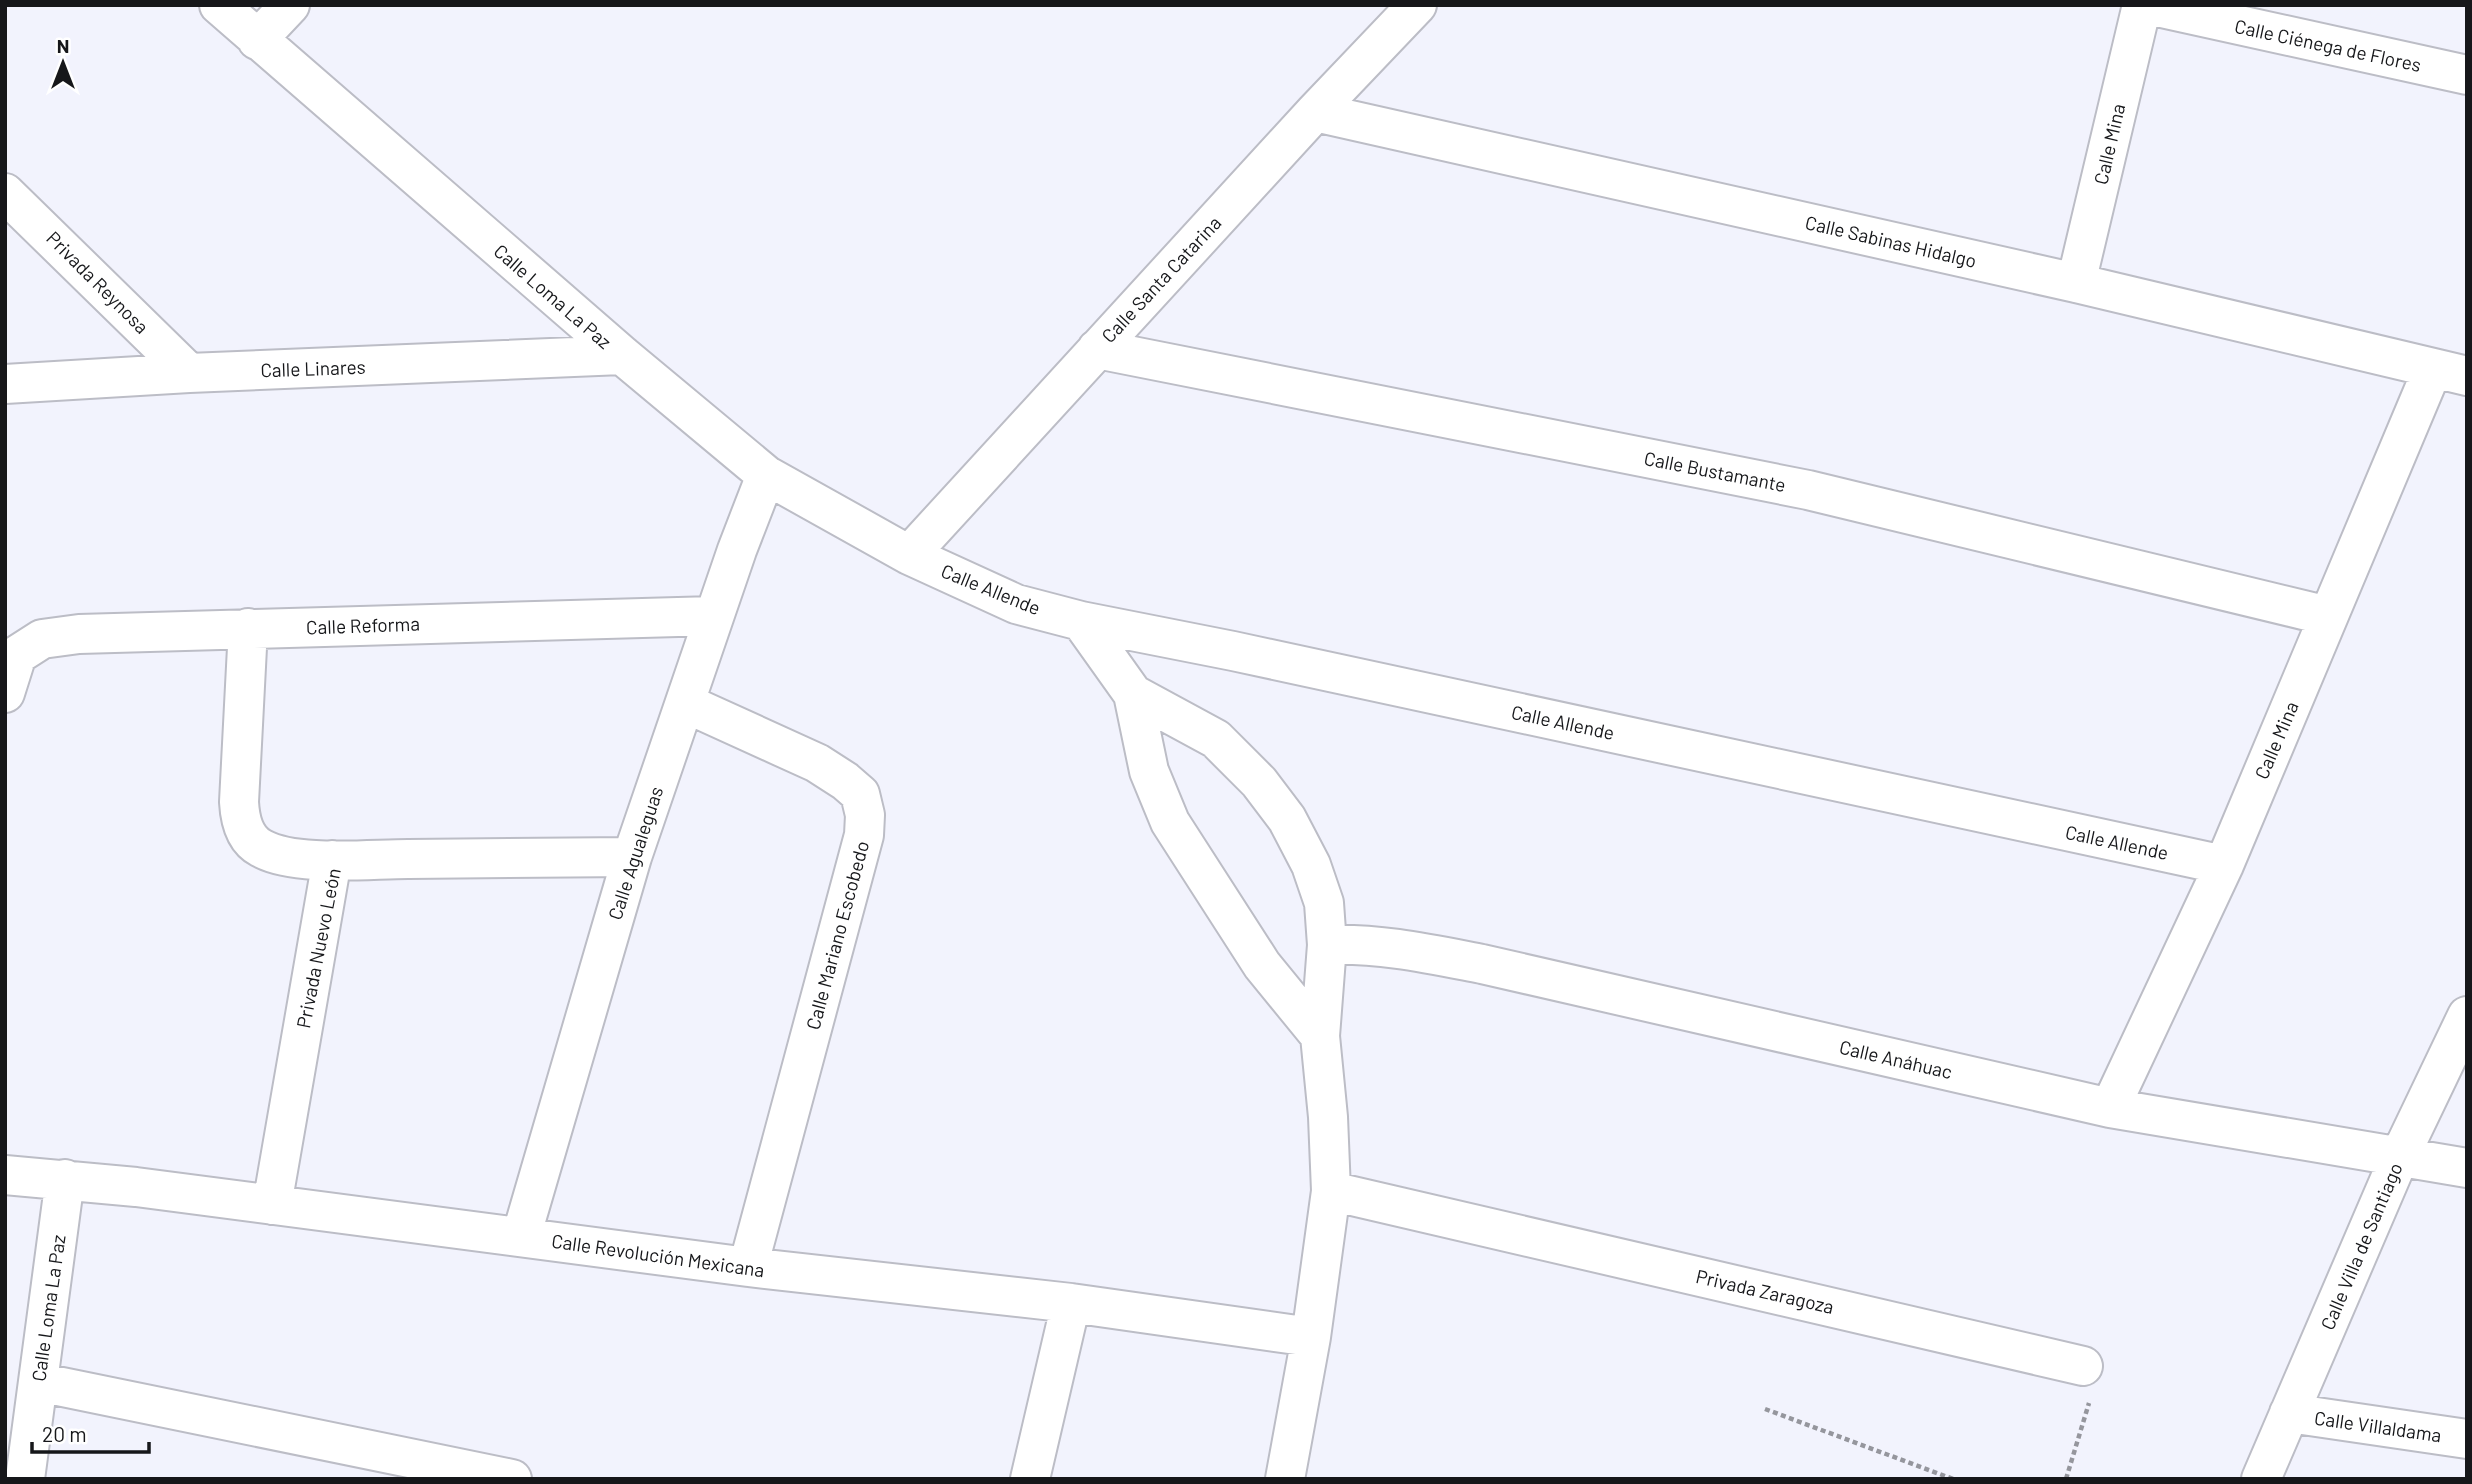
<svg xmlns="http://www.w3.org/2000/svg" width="2472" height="1484" font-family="Barlow,sans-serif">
<rect width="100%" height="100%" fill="#f2f3fd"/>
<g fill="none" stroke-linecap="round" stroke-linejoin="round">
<g stroke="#bcbdc6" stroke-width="42">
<path id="street" d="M219,5L622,355L766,475L909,555L1016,604L1081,621L1233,651L2224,865
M2148,5L2467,75
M257,40L290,5
M1315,112L2076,283L2467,376
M5,193L189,373
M2076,283L2142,5
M1097,349L1808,490L2328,616
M5,384L189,373L622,355
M909,555L1315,112L1417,5
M1081,621L1133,694L1149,771L1170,822L1262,965L1320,1036
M248,628L239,802C240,820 244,839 261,848C295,867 368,859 408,859C482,858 557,858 632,857
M5,693L17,655L42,639L79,634L714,616
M1133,694L1216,739L1259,782L1287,819L1311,865L1324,903L1327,945L1320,1036L1328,1117L1331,1191L1311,1337L1285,1479
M685,703L817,763L845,781L860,794L865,815L864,835L748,1267
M1327,945C1381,943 1430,954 1482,964L2110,1108L2467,1168
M2110,1108L2224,865L2433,368
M5,1175L136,1187L748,1267L1071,1303L1311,1337
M1331,1191L2083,1366
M272,1205L332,860
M521,1237L632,857L737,550L766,475
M38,1382L512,1479
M2289,1413L2467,1439
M25,1479L65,1179
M1030,1479L1071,1303
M2261,1479L2399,1158L2467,1016"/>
</g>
<path stroke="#95969d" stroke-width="4.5" stroke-dasharray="5 3.5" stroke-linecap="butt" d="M1765,1409L1953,1479
M2066,1479L2089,1403"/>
<use href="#street" stroke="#fff" stroke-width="38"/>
</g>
<g text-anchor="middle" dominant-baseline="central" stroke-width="6" stroke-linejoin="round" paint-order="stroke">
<g font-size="19" fill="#16171a" stroke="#fff">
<text transform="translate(2328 45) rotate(12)">Calle Ciénega de Flores</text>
<text transform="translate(2109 144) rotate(-77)">Calle Mina</text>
<text transform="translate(1891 241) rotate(13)">Calle Sabinas Hidalgo</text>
<text transform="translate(1161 279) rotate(-47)">Calle Santa Catarina</text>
<text transform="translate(98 282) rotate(45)">Privada Reynosa</text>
<text transform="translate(553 296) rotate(41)">Calle Loma La Paz</text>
<text transform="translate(313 368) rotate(-2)">Calle Linares</text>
<text transform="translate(1715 471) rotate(11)">Calle Bustamante</text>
<text transform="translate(991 589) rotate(22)">Calle Allende</text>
<text transform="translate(363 625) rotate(-2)">Calle Reforma</text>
<text transform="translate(1563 722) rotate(12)">Calle Allende</text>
<text transform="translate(2276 740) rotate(-67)">Calle Mina</text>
<text transform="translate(2117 842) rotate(12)">Calle Allende</text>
<text transform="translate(635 853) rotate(-72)">Calle Agualeguas</text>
<text transform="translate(837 935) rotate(-75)">Calle Mariano Escobedo</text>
<text transform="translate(318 948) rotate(-79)">Privada Nuevo León</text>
<text transform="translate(1896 1059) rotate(13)">Calle Anáhuac</text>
<text transform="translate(2361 1246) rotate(-67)">Calle Villa de Santiago</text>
<text transform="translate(658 1255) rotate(8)">Calle Revolución Mexicana</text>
<text transform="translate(1765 1291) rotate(13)">Privada Zaragoza</text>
<text transform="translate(48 1308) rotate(-82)">Calle Loma La Paz</text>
<text transform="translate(2378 1426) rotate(8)">Calle Villaldama</text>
</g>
</g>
<rect width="2472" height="1484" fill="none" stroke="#16171a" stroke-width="14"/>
<g transform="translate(63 63)" stroke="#ffffff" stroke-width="5" paint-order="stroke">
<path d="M0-5L12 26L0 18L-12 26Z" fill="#16171a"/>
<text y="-10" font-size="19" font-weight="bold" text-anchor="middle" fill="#16171a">N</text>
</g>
<path d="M32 1442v10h117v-10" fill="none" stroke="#16171a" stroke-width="3.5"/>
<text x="42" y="1442" font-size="21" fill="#16171a" stroke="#ffffff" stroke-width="5" paint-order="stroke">20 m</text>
</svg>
